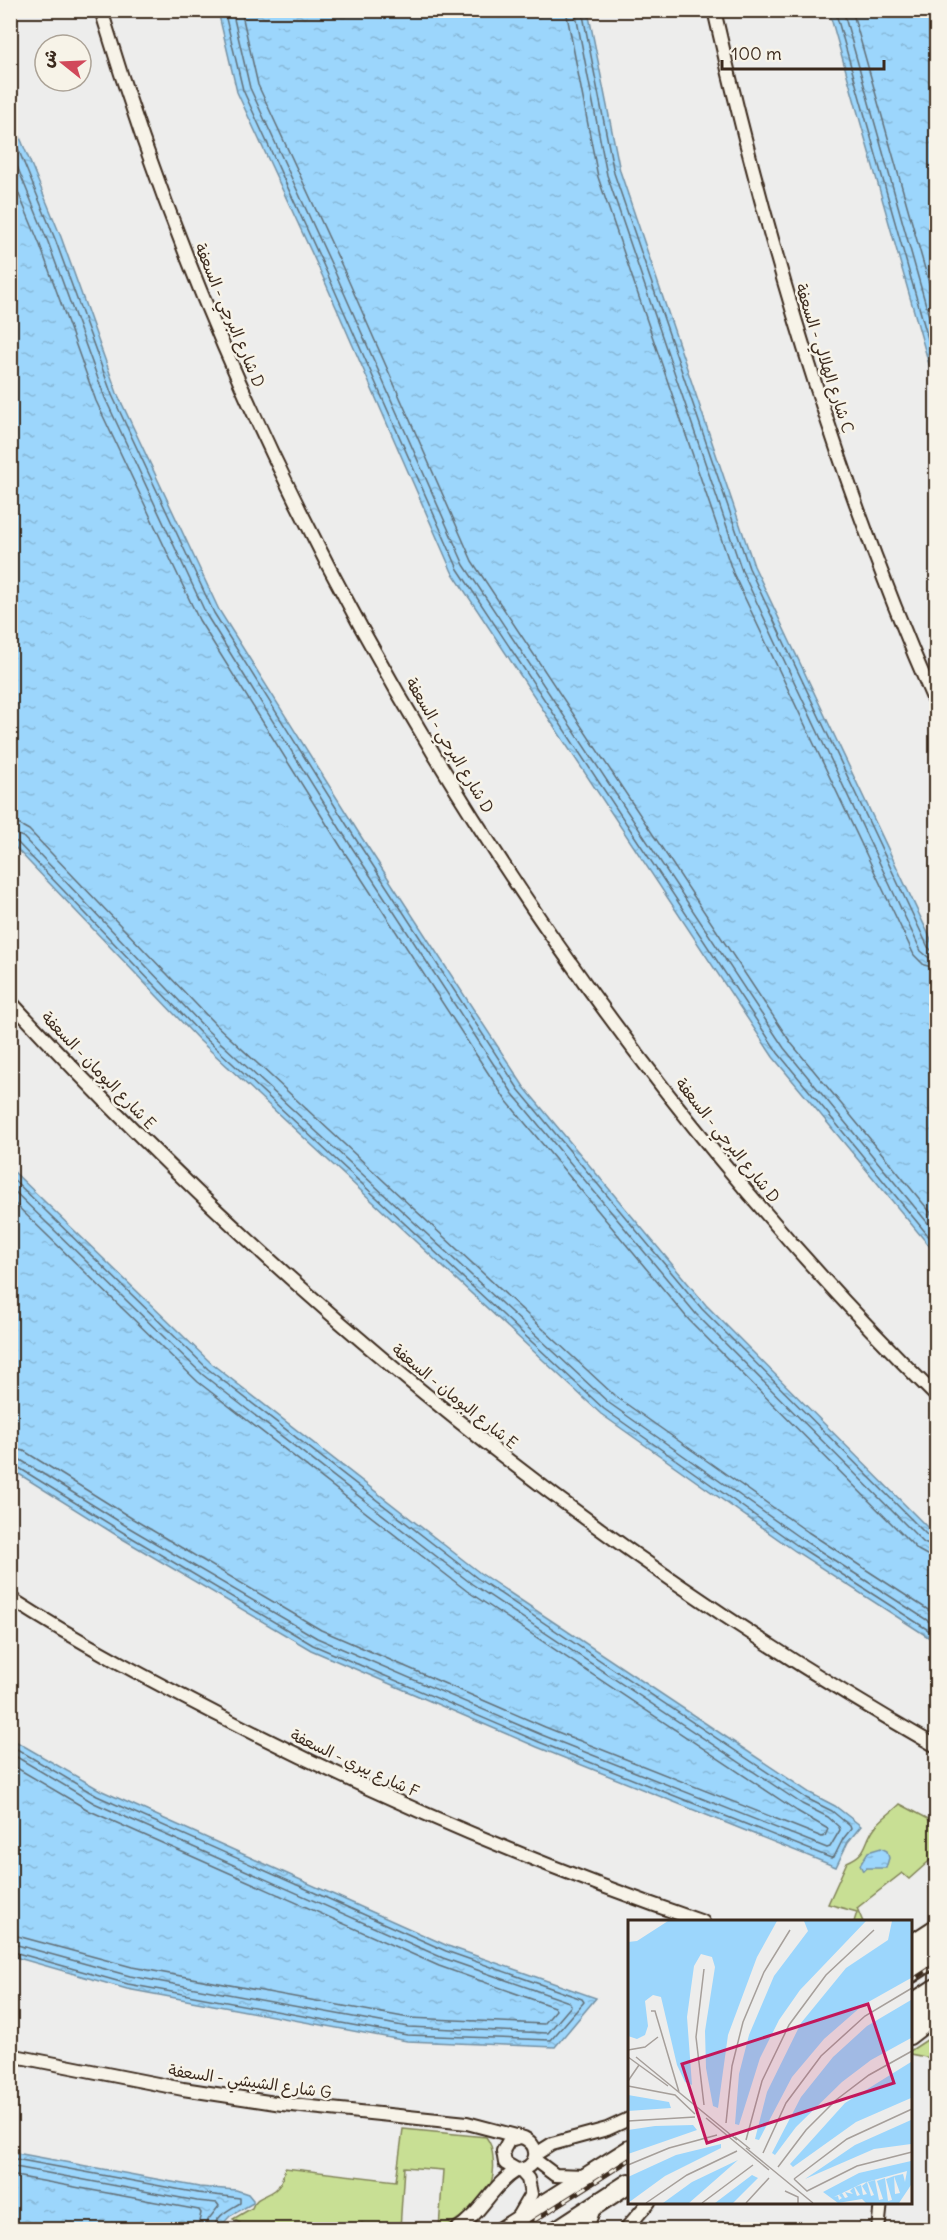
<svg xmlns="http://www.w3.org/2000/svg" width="947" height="2240" font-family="Delius,'Playpen Sans Arabic',sans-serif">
<defs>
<pattern id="water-ripples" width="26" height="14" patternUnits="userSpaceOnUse" patternTransform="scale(1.5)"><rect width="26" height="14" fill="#9cd6fc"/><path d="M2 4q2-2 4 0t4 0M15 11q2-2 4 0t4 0" fill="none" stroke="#87b8d8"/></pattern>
</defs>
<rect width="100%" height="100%" fill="#ededec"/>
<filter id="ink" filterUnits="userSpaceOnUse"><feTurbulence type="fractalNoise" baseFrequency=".0167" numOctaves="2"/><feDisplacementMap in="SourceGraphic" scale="12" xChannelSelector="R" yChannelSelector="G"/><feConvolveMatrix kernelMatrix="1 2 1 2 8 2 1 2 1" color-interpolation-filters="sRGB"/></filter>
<g filter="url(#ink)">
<path fill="#c8df94" stroke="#828459" stroke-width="1.5" d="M900,1804L936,1823V1855L909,1879L902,1873L857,1908L863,1922H854L857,1912L828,1904L847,1862C869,1853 863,1843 875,1827C882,1818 892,1812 900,1804Z
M936,2034V2059L910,2054V2051Z
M403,2129L486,2137C492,2145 492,2149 493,2158C498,2197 471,2210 443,2229H439L443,2170L404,2167L400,2229H371L362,2223L351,2229H241L240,2223L233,2219L252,2208C256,2196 266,2197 275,2190C282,2185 283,2175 285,2168L396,2181Z"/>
<path fill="url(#water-ripples)" stroke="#7591a3" stroke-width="1.5" d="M218,11H588L620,171L754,566L936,950V1254L773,1057L452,572L322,275L237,92Z
M829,11H936V389Z
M10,113L61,237L117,393L219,610L360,835L524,1087L706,1305L936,1536V1642L795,1551L601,1414L199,1040L11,843Z
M10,1168L212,1364L480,1573L810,1793L835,1806L861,1826L848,1842L836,1867L537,1747L311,1650L121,1538L11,1469Z
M10,1738L100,1790L448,1946L596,1998L555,2047L407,2041L127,1989L11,1956Z
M881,1848L887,1851L889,1858L886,1868H866L863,1871L860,1865L868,1852Z
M11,2152L199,2187L236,2190L248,2194L253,2200V2203L230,2216L218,2229H11Z"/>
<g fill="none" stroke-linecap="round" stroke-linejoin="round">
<path stroke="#626f77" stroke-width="1.5" d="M224,10L243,90L327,273L458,569L778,1053L936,1245
M232,10L250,88L334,270L464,565L784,1048L936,1233
M241,10L258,85L342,266L472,561L791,1043L936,1219
M566,10L598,177L733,573L914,955L924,965L936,968
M575,10L607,175L742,571L921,951L928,957L936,959
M582,10L614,173L749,568L928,947L932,951H936
M835,10L936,367
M843,10L936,341
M852,10L936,308
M10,129L55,239L112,395L214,613L355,838L519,1090L702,1309L930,1538L936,1540
M10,149L48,242L105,398L207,616L349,843L513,1094L696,1314L924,1543L936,1548
M10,173L40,245L96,401L199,620L341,847L505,1099L689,1320L918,1550L927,1555L936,1557
M10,823L20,825L29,830L215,1024L615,1396L808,1532L936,1615
M10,832L23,837L208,1031L609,1403L803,1540L936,1626
M10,840L17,842L203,1036L604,1409L798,1546L936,1635
M10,1176L208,1369L477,1578L806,1798L832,1811L850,1826L851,1829L843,1839L834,1857L831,1858L539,1742L313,1645L124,1533L16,1466L10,1465
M10,1187L203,1375L472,1584L802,1804L828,1817L839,1827L840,1830L830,1847L827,1848L542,1735L317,1638L128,1527L19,1459L10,1457
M10,1199L198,1382L467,1591L797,1811L828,1829L825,1836L822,1837L545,1727L321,1630L133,1519L24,1451L10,1448
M10,1745L97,1796L446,1951L582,1999L584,2002L551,2040L407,2035L128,1984L10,1951
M10,1753L94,1803L443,1958L569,2002L571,2006L548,2033L408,2027L130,1976L10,1943
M10,1764L90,1811L439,1966L554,2007L556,2010L544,2024L409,2018L132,1967L10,1934
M10,2158L198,2193L240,2198V2203C229,2210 216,2215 213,2230
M10,2166L197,2201L217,2203L219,2206L208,2220L206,2230
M10,2175L199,2210L201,2213L197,2230"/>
<g stroke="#3b2a1e" stroke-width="16">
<path id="street" d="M101,10C255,522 557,1021 936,1396
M714,10C768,248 838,482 936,705
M10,1001C280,1294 590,1549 936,1746
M10,1598C80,1643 154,1682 228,1720C382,1799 540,1866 703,1922
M910,1942L936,1925
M910,2038L936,2018
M10,2055L183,2089L282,2104L467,2123L524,2138C542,2147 537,2169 517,2170L505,2163L503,2151L509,2140L521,2137
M536,2154L552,2144L607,2129L629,2119
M535,2160L555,2175L585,2176
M517,2218L531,2194L528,2179L520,2170
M456,2230C482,2213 492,2185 517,2170
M586,2230L595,2206
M625,2230L649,2202
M878,2230L881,2202"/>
</g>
<g stroke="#3b2a1e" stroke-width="22">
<path id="secondary" d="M910,1954L936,1937
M910,1974L936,1957
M910,2005L936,1988
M910,2024L936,2007
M503,2230L629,2150
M557,2230L629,2183"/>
</g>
<use href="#street" stroke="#f7f3e8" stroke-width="12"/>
<use href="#secondary" stroke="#f7f3e8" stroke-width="18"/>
<g stroke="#3b2a1e" stroke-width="5">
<path id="rail" d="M910,1982L936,1965
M519,2230L629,2160"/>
</g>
<use href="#rail" stroke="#f7f3e8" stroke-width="3" stroke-dasharray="9" stroke-linecap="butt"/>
</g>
</g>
<g text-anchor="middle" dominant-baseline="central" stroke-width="5" stroke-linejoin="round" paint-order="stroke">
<g font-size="16" fill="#3b2a1e" stroke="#f7f3e8">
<text transform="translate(230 315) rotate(67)">شارع البرحي - السعفة D</text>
<text transform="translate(825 358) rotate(72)">شارع الهلالي - السعفة C</text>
<text transform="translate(450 745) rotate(59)">شارع البرحي - السعفة D</text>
<text transform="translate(99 1070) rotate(46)">شارع البومان - السعفة E</text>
<text transform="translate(728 1140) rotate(51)">شارع البرحي - السعفة D</text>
<text transform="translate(455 1396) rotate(39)">شارع البومان - السعفة E</text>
<text transform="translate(355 1763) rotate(25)">شارع يبري - السعفة F</text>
<text transform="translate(250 2081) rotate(8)">شارع الشيشي - السعفة G</text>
</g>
</g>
<g transform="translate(628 1920)">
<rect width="284" height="284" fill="#ededec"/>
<path d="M40,1H149L129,37L100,115L90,188L85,186L78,148L77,111L87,47L84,37L73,34L66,46L59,97L64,165L57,162L49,145L33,77L25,75L17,81L20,106L17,115L9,119L0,116V22L9,21ZM176,1H238L172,70L151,100L132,138L111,205L107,204L111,154L121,115L146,56L180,11ZM264,1H283V58L235,85L196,119L164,157L131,220L127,219L139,172L173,103L218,48L260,20ZM283,80V118L243,140L214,162L168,207L147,235L144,233L173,177L205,137L239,106ZM283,142V178L228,202L165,247L162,244L217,183ZM0,175L41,182L43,188L0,191ZM283,200V224L246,229L177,259L227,225ZM27,206L65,205L69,210L0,234V210ZM93,224V228L37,256L0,283V257L48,235ZM110,240L61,283H35L64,262ZM283,241V265L271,283H238L234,279L210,283L195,272L231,253ZM124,255L130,258L105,283H87Z" fill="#9cd6fc"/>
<path d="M279,251L277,262L275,254L266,256L272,273L267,274L266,256L258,259L264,280L260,281L257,258L249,261L255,279L251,280L247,260L240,262L246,275L243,276L239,262L234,266L239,274L235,275L233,265L227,267L232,275L229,276L226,267L222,271L225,274L217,272L220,277L217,278L214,273L211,275L214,278L211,280L210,276L206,277L235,263Z" fill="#ededec"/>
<path fill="none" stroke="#a69f9a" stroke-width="1.5" d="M76,49L68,117L76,185M23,91H27L51,172M0,130L17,127L30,117M0,137L40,166M8,137L109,220M0,161L11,145M0,166L47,175L67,194M78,198L141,250M0,201L67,197M98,203L104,146L115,102L136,52L162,10M107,217L122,229M118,220L134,161L161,105L198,55L246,10M118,228L185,283M135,233L158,183L193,136L237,96L284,68M0,245L41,228L89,215M150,247L178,210L208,180L241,155L284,131M166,259L219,219L284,189M166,259L179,271L229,246L284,232M157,271L170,277V283M18,283L59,255L109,231M74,283L125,245M118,283L141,258"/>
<path fill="#c2185b" fill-opacity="0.15" stroke="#c2185b" stroke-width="3" d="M240,84L266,163L79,223L54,144Z"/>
<rect width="284" height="284" fill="none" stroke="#3b2a1e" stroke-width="3"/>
</g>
<rect width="947" height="2240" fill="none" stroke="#f7f3e8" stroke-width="36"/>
<rect x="18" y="18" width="911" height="2204" fill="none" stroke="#3b2a1e" stroke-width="2" filter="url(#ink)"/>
<g transform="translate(63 63) rotate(288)"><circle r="28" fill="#f7f3e8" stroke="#aca397" stroke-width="1.5"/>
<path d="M0-4.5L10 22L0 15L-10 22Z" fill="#d1495b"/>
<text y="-9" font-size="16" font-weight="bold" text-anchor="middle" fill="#3b2a1e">ش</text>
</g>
<path d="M722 60v9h162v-9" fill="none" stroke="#3b2a1e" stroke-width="3"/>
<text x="731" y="60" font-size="18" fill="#3b2a1e" stroke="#f7f3e8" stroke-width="4.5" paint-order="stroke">100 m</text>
</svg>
